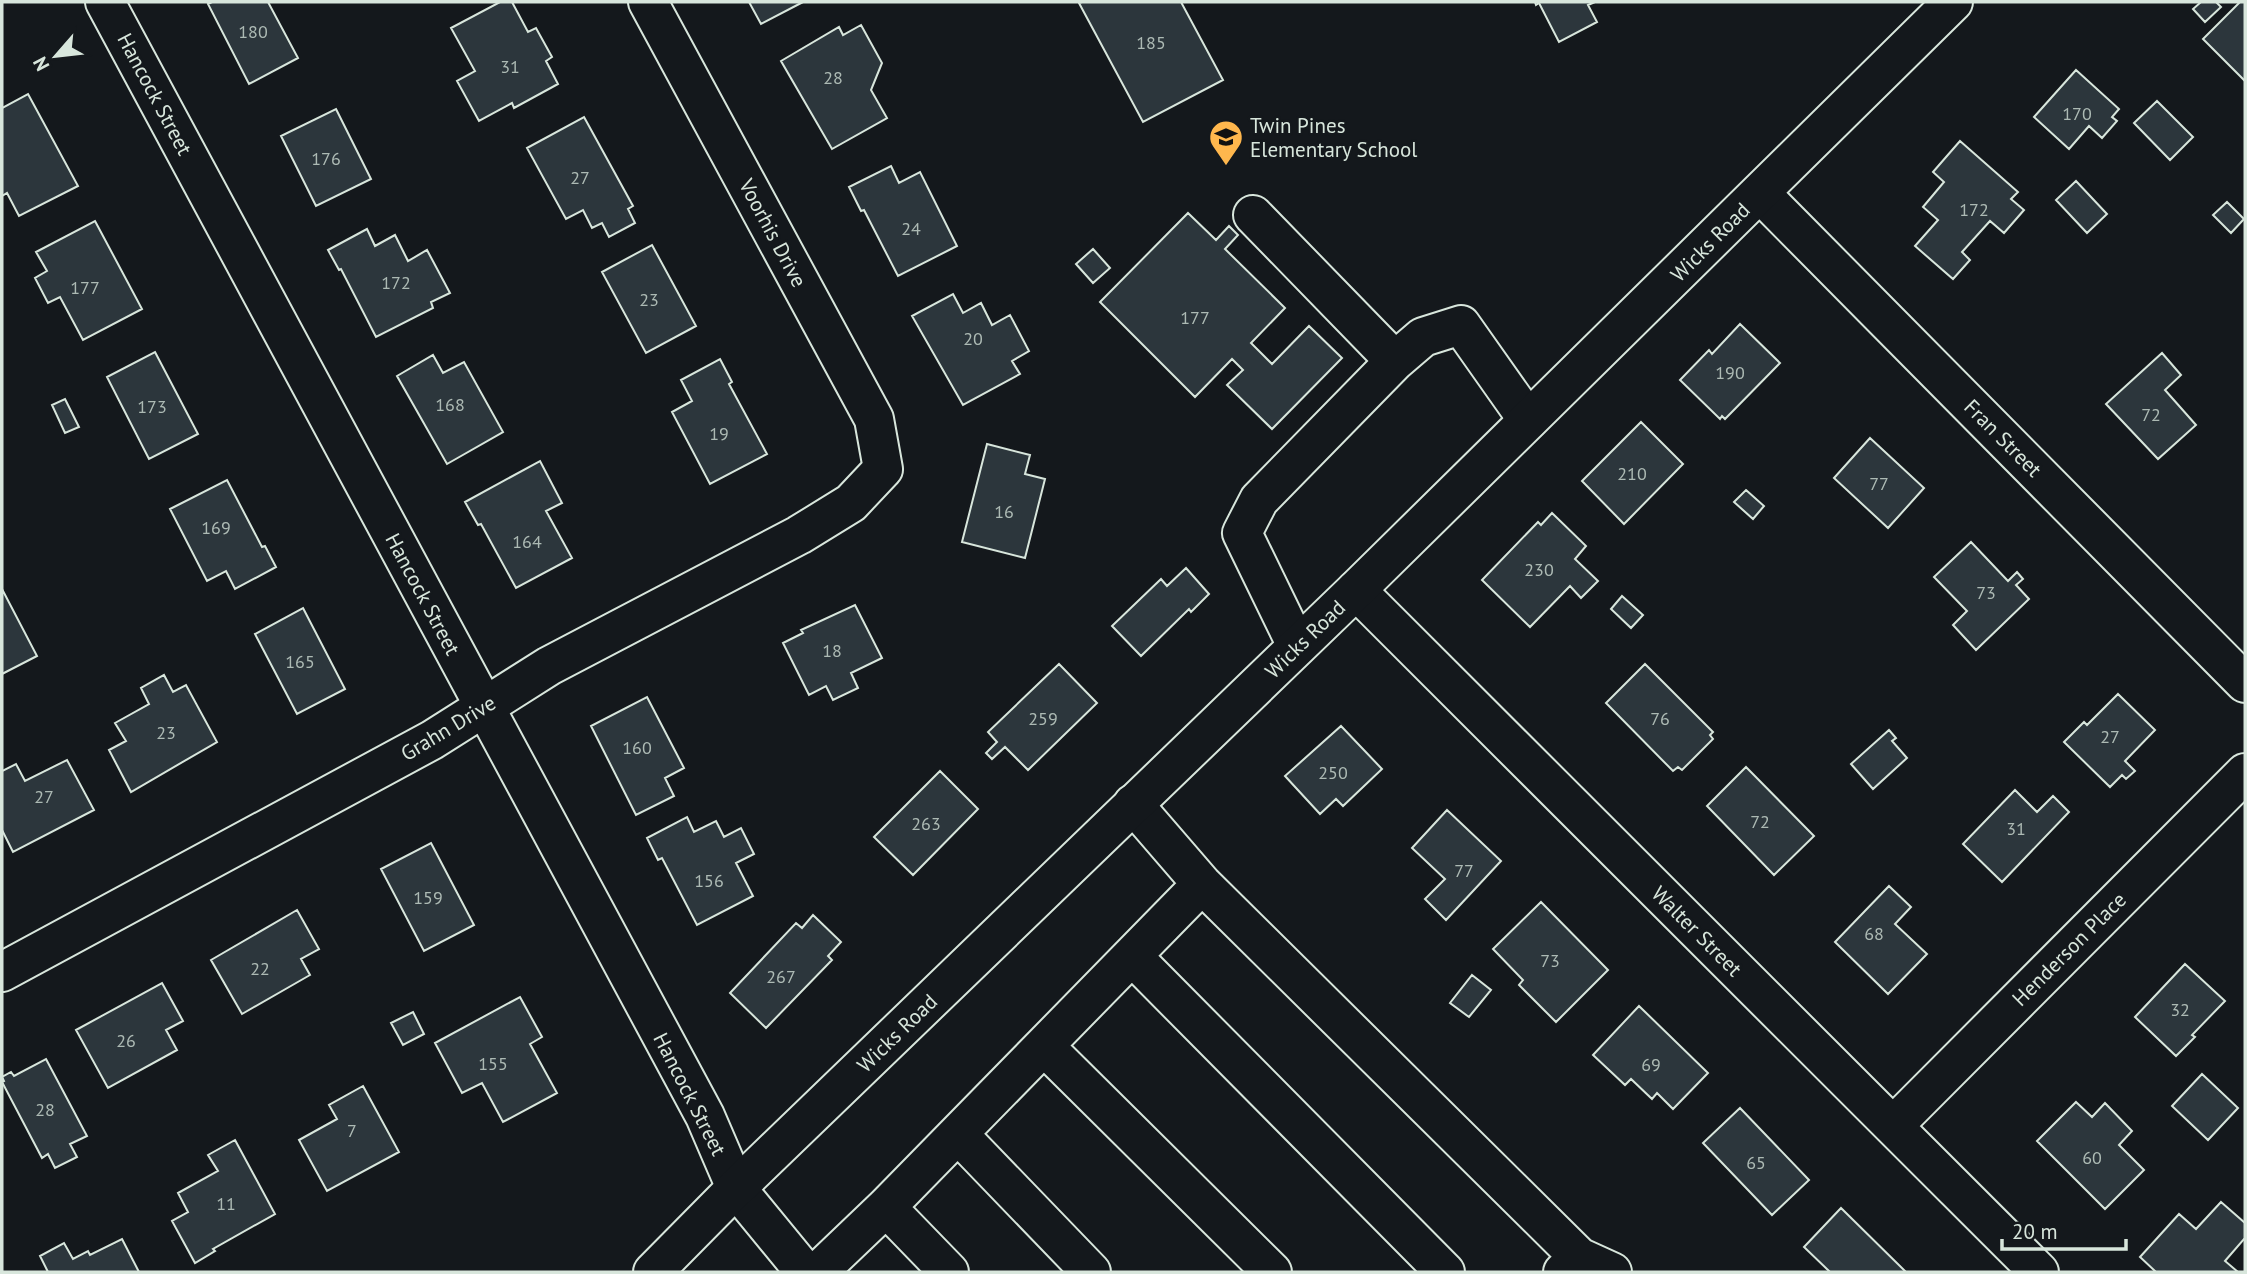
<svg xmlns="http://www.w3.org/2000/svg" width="2247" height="1274" font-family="'PT Sans',sans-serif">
<rect width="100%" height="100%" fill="#14181c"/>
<path fill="#2c363c" stroke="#d8e6dc" stroke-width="2" d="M212,2H268L298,58L249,84L208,4Z
M500,2H512L528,32L536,28L552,57L546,61L558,84L514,108L512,103L479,121L457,81L475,71L451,28Z
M749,2H803L761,24Z
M1082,2H1181L1223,80L1143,122L1079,3Z
M1535,2H1595L1588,5L1597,22L1559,42L1539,3L1536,5Z
M2201,2H2216L2221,7L2205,22L2193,9Z
M2240,2H2245V81L2203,39Z
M861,25L882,63L871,90L887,118L832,149L781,61L839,27L843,35Z
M2076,70L2119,109L2112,117L2117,121L2102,138L2089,126L2069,149L2034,117Z
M28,94L78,186L19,216L7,193L2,196V108Z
M2157,101L2193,137L2170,160L2134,123Z
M336,109L371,179L316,206L281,136Z
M584,117L633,206L628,209L635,223L609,237L602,223L592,228L583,210L566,219L527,148Z
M1960,141L2018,192L2011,199L2024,210L2004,233L1990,221L1962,252L1970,260L1953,279L1915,246L1938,220L1923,207L1944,182L1933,172Z
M891,166L899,183L920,172L957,246L898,276L864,210L861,211L849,187Z
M2076,181L2107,214L2087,233L2056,200Z
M2227,202L2244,219L2231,233L2213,215Z
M1188,213L1216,240L1229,226L1238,235L1225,249L1285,308L1251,343L1272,364L1309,326L1342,358L1272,429L1227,385L1243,370L1232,359L1195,397L1100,302Z
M95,221L142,309L83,340L60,297L48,303L35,278L47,271L36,252Z
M367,229L375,246L395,235L408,261L427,250L450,293L431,302L433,308L376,337L341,269L339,270L328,250Z
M652,245L696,326L646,353L602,272Z
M1093,249L1110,268L1093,283L1076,264Z
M953,294L963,313L981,303L992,325L1010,315L1029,351L1012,361L1020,374L963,405L912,316Z
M1740,324L1780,363L1725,419L1722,416L1720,419L1680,380L1709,350L1712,354Z
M155,352L198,434L149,459L107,377Z
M2162,353L2181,375L2165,390L2196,425L2158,459L2106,404Z
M433,355L443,373L464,362L503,432L447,464L397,376Z
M720,359L732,382L729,384L767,454L710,484L672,412L692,401L681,380Z
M65,399L79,427L65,433L52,405Z
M1641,422L1683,464L1624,524L1582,481Z
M1870,438L1924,488L1888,528L1834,478Z
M987,444L1030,455L1025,474L1045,479L1025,558L962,542Z
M540,461L562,503L546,511L572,558L516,588L481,524L478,525L465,502Z
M227,480L262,547L265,546L276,567L235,589L226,571L207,581L170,509Z
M1746,490L1764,506L1753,519L1734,502Z
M1552,513L1586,546L1575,559L1598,581L1581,598L1570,586L1530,627L1482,580L1538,522L1541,525Z
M1971,542L2008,581L2017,572L2023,579L2016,585L2029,599L1976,650L1953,625L1967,611L1934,577Z
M1186,568L1209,594L1191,612L1189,609L1141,656L1112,626L1161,579L1167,586Z
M2,589L37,656L2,674Z
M1622,596L1643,615L1631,628L1611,609Z
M855,605L882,658L851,673L858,688L833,700L826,686L809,695L783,643L803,633L801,630Z
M303,608L345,689L297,714L255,634Z
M1059,664L1097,703L1028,770L1005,747L992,759L986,753L997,742L988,732Z
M1645,664L1713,732L1710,735L1713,739L1682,770L1678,767L1673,771L1606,703Z
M164,675L173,692L186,685L217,742L131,792L109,750L126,741L115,723L149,704L141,688Z
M2118,694L2155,730L2125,761L2135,771L2126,779L2122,775L2110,787L2064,742L2084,722L2087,725Z
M647,697L684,768L665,778L674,796L636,815L591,726Z
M1341,726L1382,769L1343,806L1336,799L1320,814L1285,776Z
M1889,730L1896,738L1892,741L1907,758L1873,789L1851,764Z
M67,760L94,810L13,852L2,830V771L16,764L25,781Z
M1746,767L1814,836L1774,875L1707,806Z
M940,771L978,809L913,875L874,837Z
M2015,790L2037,812L2053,796L2069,812L2002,882L1963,844Z
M1447,810L1501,861L1446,920L1425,899L1445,879L1412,848Z
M687,817L694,832L716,821L724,837L741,828L754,854L736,863L753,896L697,925L662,858L658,860L647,838Z
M431,843L474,925L424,951L381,869Z
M1889,886L1911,907L1895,924L1927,954L1888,994L1835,942Z
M1541,902L1608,970L1556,1022L1519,985L1523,980L1493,949Z
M297,910L319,949L301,959L310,975L242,1014L211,960Z
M813,915L841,942L828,956L832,960L766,1028L730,993L796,923L802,928Z
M2185,964L2225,1001L2192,1035L2195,1037L2176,1056L2135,1017Z
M1472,975L1491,990L1469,1017L1450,1003Z
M162,983L183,1021L166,1030L177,1050L108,1088L76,1030Z
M520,997L542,1037L530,1044L557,1093L503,1122L482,1083L462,1093L435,1043Z
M1639,1006L1708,1073L1673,1109L1657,1093L1652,1099L1631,1079L1625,1085L1593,1055Z
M413,1012L424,1034L403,1045L391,1023Z
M46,1059L87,1136L70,1144L77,1157L55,1168L48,1154L42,1158L2,1082L4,1081L2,1077L11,1072L14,1076Z
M2202,1074L2238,1108L2208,1140L2172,1106Z
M363,1086L399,1152L327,1191L299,1140L337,1119L329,1105Z
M2076,1102L2092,1117L2105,1103L2132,1131L2119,1145L2144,1170L2105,1209L2037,1141Z
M1740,1108L1809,1180L1772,1215L1703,1143Z
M235,1140L275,1214L213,1249L215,1251L195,1263L172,1221L188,1212L178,1193L218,1171L208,1155Z
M2221,1202L2245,1223V1238L2225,1261L2238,1272H2156L2140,1257L2179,1214L2196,1229Z
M1841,1208L1906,1272H1830L1804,1247Z
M122,1239L139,1272H48L40,1256L64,1243L73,1259L88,1251L90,1255Z"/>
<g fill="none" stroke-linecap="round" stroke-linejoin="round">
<g stroke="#d8e6dc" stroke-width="42">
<path id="minor" d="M105,2L705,1116L736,1188L805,1272
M1760,193L2245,683
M1253,215L1395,361L1423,337L1461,325L1528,420
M1356,590L2039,1272
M1297,646L1242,533L1259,500L1395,361
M1133,804L1202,884L1579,1257L1563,1272
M1132,956L1445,1272
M2,972L432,740L549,666L799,535L851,503L883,469L874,419L648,2
M1044,1046L1272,1272
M1893,1126L2245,773
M958,1134L1091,1272
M886,1207L949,1272
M1579,1257L1612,1272
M818,1272L886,1207L1202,884"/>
</g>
<g stroke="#d8e6dc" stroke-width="42">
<path id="major" d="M653,1272L736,1188L1356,590L1953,2"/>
</g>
<use href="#minor" stroke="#14181c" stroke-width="38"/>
<use href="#major" stroke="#14181c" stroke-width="38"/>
</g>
<defs>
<g id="school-pin" transform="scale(1.75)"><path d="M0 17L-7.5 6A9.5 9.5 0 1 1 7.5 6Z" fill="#ffb74d" stroke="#14181c"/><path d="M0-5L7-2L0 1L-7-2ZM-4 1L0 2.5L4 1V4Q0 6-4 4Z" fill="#111"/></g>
</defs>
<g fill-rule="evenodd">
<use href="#school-pin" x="1226" y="137"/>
</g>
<g text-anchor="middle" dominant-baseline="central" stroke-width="5" stroke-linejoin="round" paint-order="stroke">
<g font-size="18" fill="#adbab4">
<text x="253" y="31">180</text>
<text x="1151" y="42">185</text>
<text x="510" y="66">31</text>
<text x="833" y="77">28</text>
<text x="2077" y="113">170</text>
<text x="326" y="158">176</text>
<text x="580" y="177">27</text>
<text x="1974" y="209">172</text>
<text x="911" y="228">24</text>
<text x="396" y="282">172</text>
<text x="85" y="287">177</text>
<text x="649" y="299">23</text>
<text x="1195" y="317">177</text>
<text x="973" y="338">20</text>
<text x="1730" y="372">190</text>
<text x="450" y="404">168</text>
<text x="152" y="406">173</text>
<text x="2151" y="414">72</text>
<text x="719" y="433">19</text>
<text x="1632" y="473">210</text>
<text x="1879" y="483">77</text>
<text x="1004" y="511">16</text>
<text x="216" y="527">169</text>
<text x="527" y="541">164</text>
<text x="1539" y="569">230</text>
<text x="1986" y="592">73</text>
<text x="832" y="650">18</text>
<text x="300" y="661">165</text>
<text x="1043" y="718">259</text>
<text x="1660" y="718">76</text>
<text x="166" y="732">23</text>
<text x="2110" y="736">27</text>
<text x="637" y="747">160</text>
<text x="1333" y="772">250</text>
<text x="44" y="796">27</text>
<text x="1760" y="821">72</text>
<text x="926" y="823">263</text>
<text x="2016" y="828">31</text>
<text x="1464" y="870">77</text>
<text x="709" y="880">156</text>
<text x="428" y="897">159</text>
<text x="1874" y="933">68</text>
<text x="1550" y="960">73</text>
<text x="260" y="968">22</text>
<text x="781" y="976">267</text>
<text x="2180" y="1009">32</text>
<text x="126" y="1040">26</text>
<text x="493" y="1063">155</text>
<text x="1651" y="1064">69</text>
<text x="45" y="1109">28</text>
<text x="352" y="1130">7</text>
<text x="2092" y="1157">60</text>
<text x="1756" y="1162">65</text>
<text x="226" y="1203">11</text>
</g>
<g font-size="21" fill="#d8e6dc" stroke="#14181c">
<text transform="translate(155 94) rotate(62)">Hancock Street</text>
<text transform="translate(773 233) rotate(62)">Voorhis Drive</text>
<text transform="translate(1710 242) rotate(-45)">Wicks Road</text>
<text transform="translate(2003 438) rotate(45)">Fran Street</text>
<text transform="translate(423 594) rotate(62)">Hancock Street</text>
<text transform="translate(1305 639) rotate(-44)">Wicks Road</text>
<text transform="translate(448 728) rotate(-31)">Grahn Drive</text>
<text transform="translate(1697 931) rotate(45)">Walter Street</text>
<text transform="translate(2069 949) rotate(-45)">Henderson Place</text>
<text transform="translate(897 1033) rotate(-44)">Wicks Road</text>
<text transform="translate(690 1094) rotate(63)">Hancock Street</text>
</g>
<g font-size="21" fill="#d8e6dc" stroke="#14181c" text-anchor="start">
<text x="1250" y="125">Twin Pines<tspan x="1250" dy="24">Elementary School</tspan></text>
</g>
</g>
<rect width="2247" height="1274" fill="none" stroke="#d8e6dc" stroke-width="7"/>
<g transform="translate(56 56) rotate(242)" stroke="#14181c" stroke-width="5" paint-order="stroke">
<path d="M0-5L12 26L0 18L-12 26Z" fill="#d8e6dc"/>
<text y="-10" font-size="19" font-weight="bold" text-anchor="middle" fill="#d8e6dc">N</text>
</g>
<path d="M2002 1239v10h124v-10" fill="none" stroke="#d8e6dc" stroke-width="3.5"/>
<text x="2012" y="1239" font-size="21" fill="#d8e6dc" stroke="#14181c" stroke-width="5" paint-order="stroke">20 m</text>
</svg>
